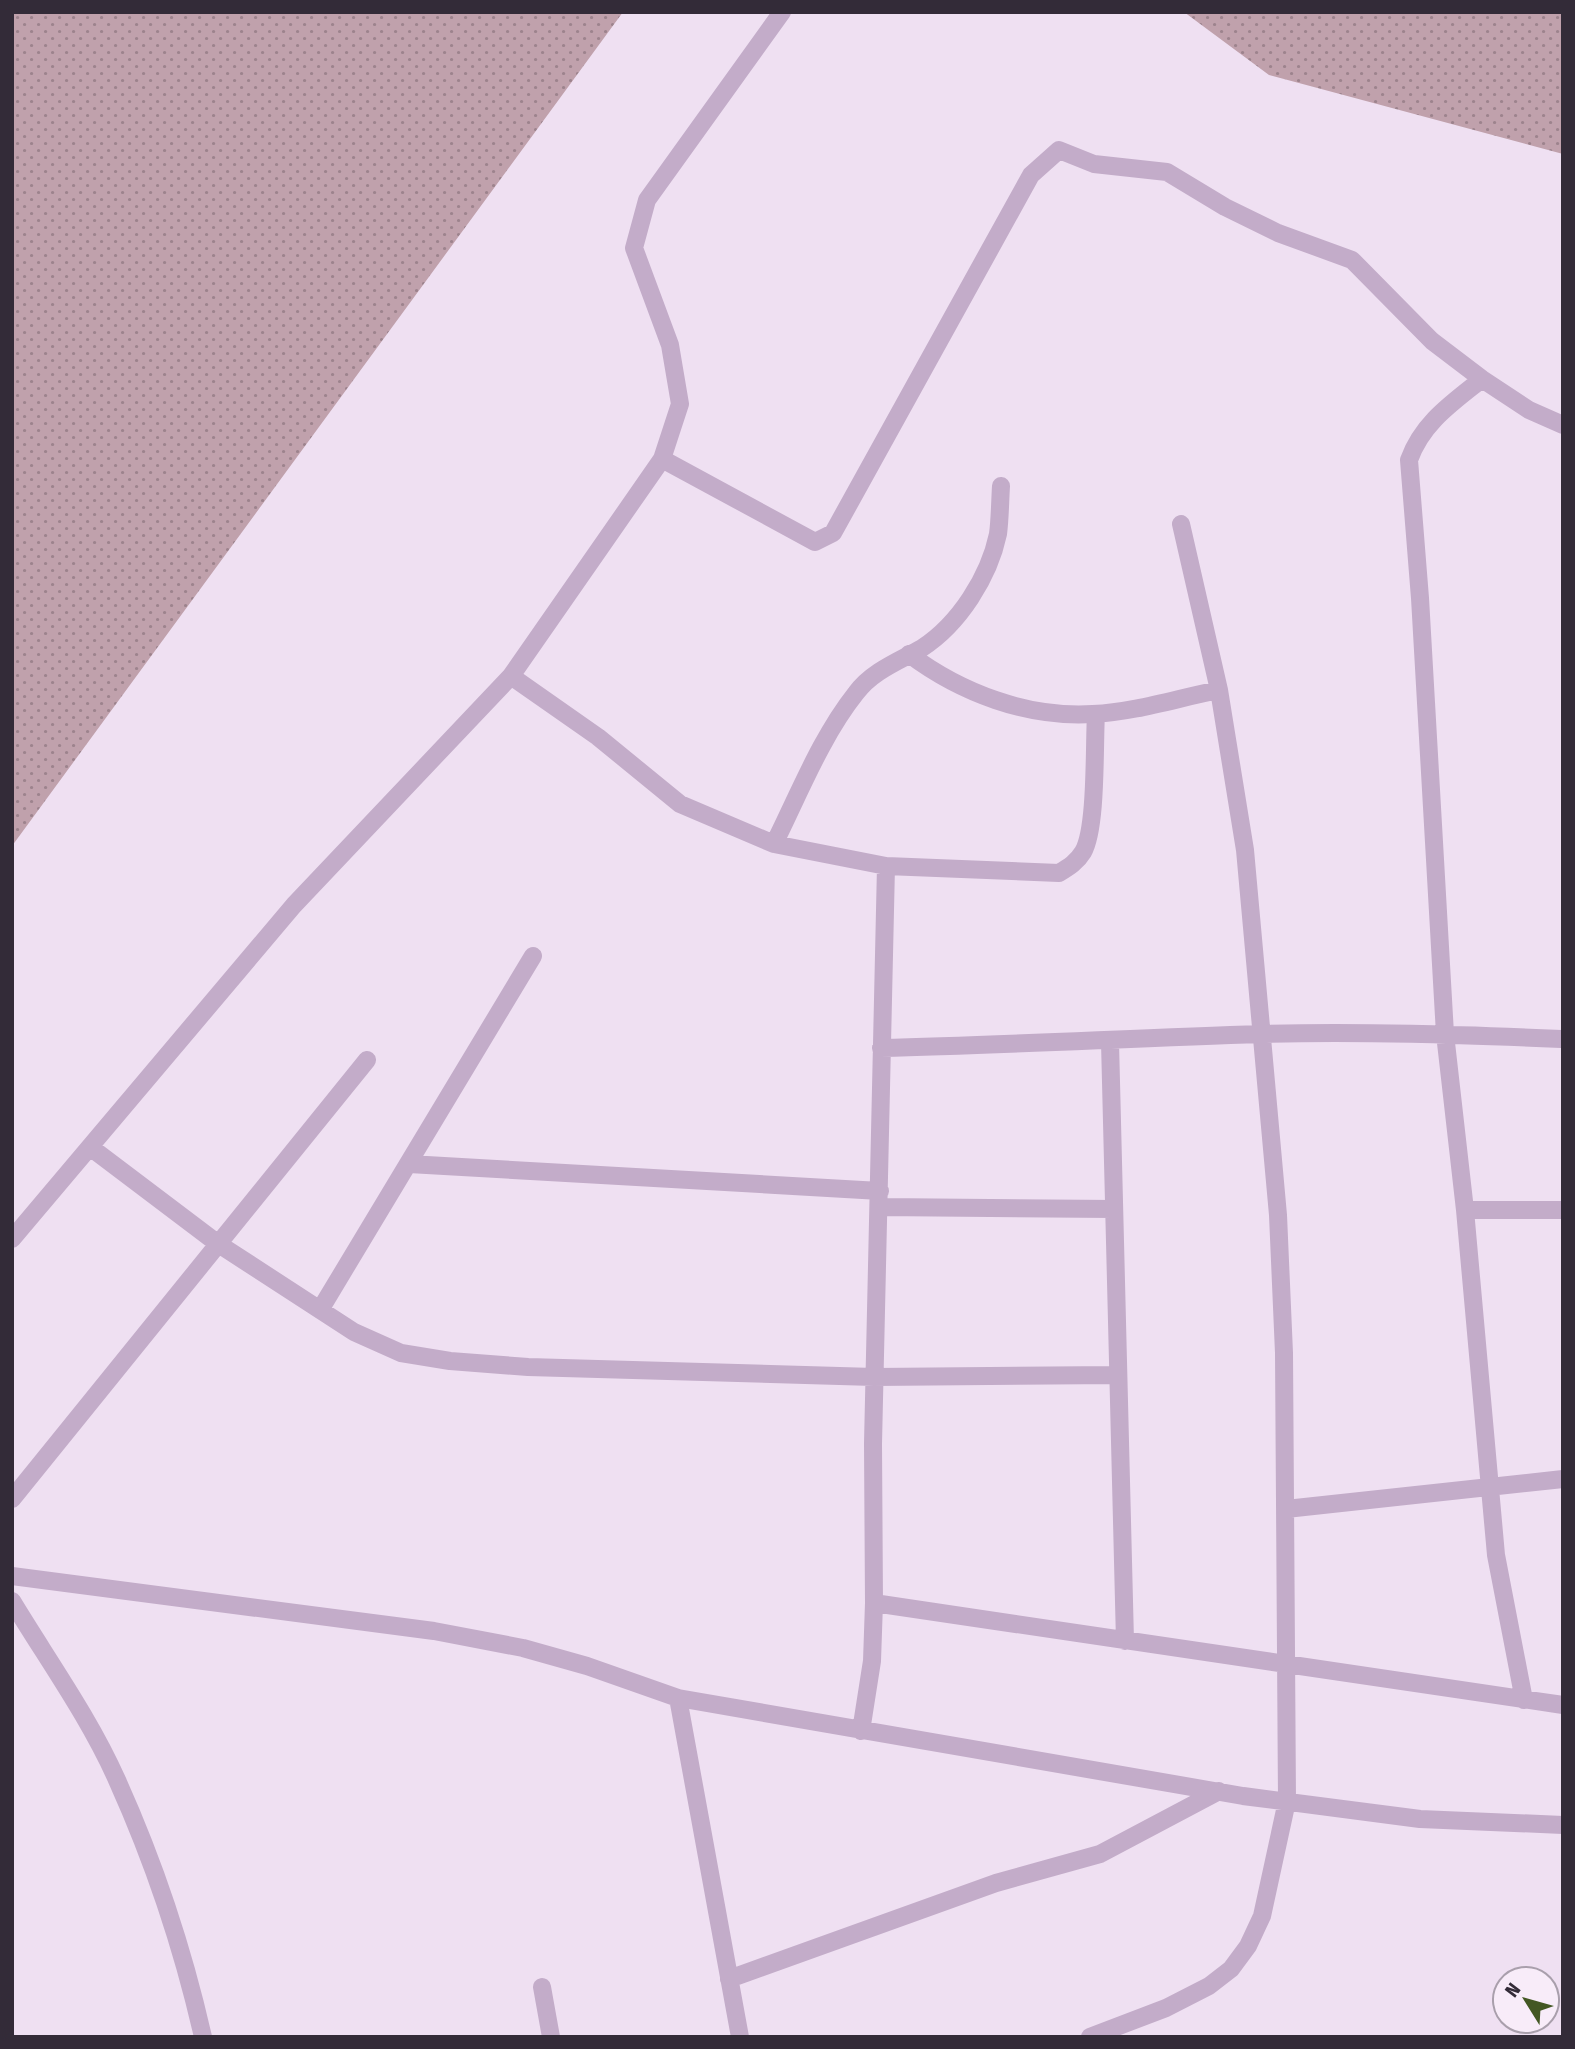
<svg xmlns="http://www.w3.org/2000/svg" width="1575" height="2049" font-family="'Fira Sans Condensed',sans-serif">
<defs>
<pattern id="grass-dots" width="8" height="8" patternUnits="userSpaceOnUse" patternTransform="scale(1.75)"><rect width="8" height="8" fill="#c0a1ac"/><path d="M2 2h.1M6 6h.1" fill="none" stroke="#9d838d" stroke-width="1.8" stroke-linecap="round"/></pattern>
</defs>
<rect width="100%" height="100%" fill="#efe0f2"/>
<path fill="url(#grass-dots)" d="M12,12H623L12,846Z
M1184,12H1563V154L1269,75Z"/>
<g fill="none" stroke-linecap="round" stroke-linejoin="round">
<path stroke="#c3acc9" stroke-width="18" d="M1482,379C1452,403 1422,423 1409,460L1420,598L1445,1034L1465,1210L1496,1555L1524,1700
M662,459L815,542L833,533L1031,175L1059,150L1094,164L1167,172L1225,207L1278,233L1352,260L1432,341L1482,379L1529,410L1563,425
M909,654C961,693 1027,718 1093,714C1135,712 1178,698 1219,690
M511,676L598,737L680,804L774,844L886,866L1059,873C1069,867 1077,862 1083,852C1097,828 1094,745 1096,714
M774,844C799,794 821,737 856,693C872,671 899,661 922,648C959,624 989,577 998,534C1000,519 1000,502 1001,486
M1110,1042L1125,1641
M881,1048C1008,1045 1134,1038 1261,1034C1362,1031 1462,1035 1563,1039
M90,1147L217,1243L354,1332L401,1353L450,1361L528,1367L874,1377L1118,1375
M409,1164L880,1191
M880,1207L1114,1209
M1465,1210H1563
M12,1239L294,905L511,676L662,459L680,404L670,345L634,248L647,200L782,12
M320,1310L533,956
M12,1499L367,1060
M1286,1509L1563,1479
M12,1576L434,1631L523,1648L587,1666L678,1698L1243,1796L1420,1819L1563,1825
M12,1601C47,1659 89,1717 117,1780C154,1862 183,1949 203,2037
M874,1603L1563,1705
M678,1698L740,2037
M861,1731L872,1661L874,1603L873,1444L886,866
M729,1979L996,1883L1100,1854L1219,1791
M542,1987L551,2037
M1090,2037L1166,2008L1209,1986L1231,1969L1248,1946L1262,1916L1287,1801L1284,1353L1278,1215L1245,850L1219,690L1181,524"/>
</g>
<rect width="1575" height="2049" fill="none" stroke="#332b38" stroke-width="28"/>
<g transform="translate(1526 2000) rotate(307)"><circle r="33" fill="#f8ecf9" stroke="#a99fac" stroke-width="2"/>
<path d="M0-5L12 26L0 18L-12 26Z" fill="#435723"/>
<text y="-10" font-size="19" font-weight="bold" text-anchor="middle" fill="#332b38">N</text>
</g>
</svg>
